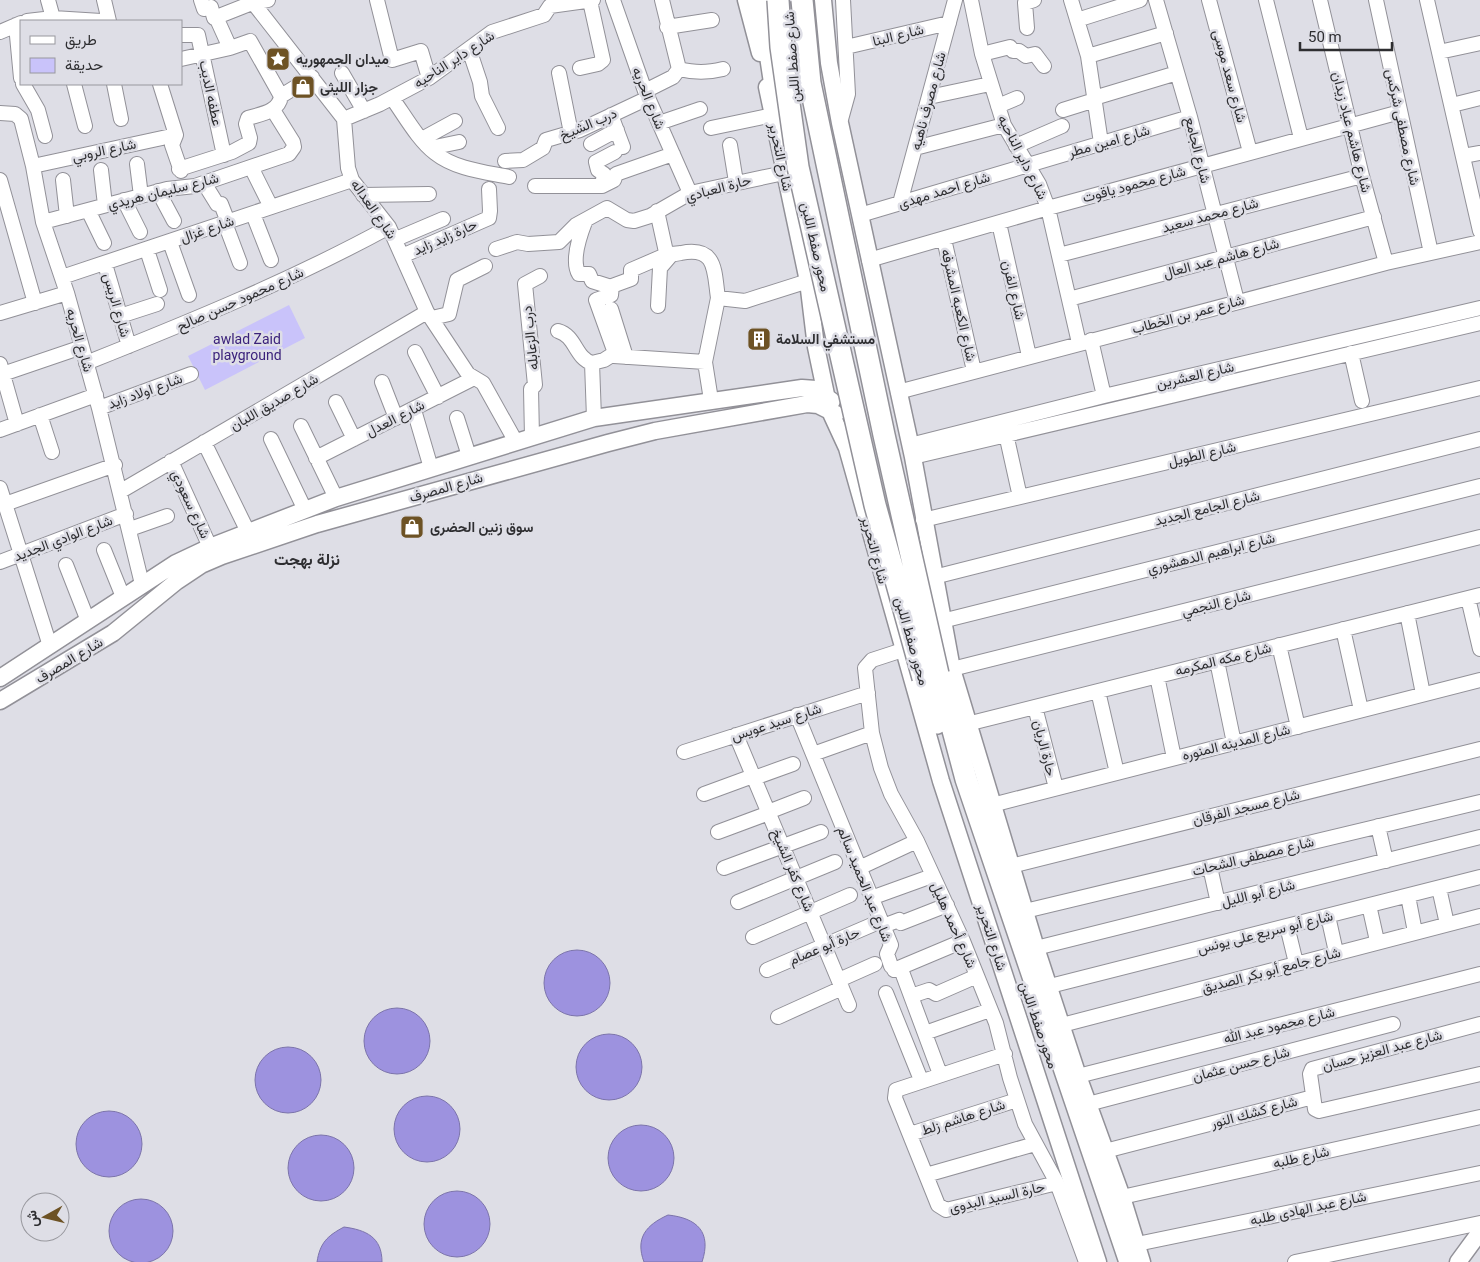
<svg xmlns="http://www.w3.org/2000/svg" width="1480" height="1262" font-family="Roboto,Vazirmatn,sans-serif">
<rect width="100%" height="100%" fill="#dedee6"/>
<path fill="#c9c3fa" d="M289,305L305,338L205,390L188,356Z"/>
<path fill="#9d92df" stroke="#7c74ab" d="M544 983a33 33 0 1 1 66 0a33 33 0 1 1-66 0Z
M364 1041a33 33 0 1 1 66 0a33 33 0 1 1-66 0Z
M576 1067a33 33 0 1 1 66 0a33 33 0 1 1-66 0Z
M255 1080a33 33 0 1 1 66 0a33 33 0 1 1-66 0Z
M394 1129a33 33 0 1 1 66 0a33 33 0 1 1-66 0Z
M76 1144a33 33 0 1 1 66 0a33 33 0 1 1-66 0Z
M608 1158a33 33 0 1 1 66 0a33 33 0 1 1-66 0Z
M288 1168a33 33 0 1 1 66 0a33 33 0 1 1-66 0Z
M424 1224a33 33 0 1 1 66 0a33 33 0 1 1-66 0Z
M109 1231a32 32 0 1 1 64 0a32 32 0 1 1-64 0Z
M668,1215C697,1218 712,1232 702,1262H644C635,1238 646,1225 668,1215Z
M344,1227C366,1230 382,1237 382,1262H317C320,1243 327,1236 344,1227Z"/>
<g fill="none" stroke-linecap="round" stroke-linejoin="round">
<g stroke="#929198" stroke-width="16">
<path id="minor" d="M48,0L53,18
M104,0L109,21
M201,0L204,9L211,7L214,18L252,3L268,0
M251,0L344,119L348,168L352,180L389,227L427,312L468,374L483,383L516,442
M377,0L392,60L421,51L429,78
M613,0L645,91L690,193
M971,0L982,54L1004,125L1039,184L1048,208L1079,343
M1071,0L1088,56L1101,143
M1156,0L1190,117L1237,301
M1209,0L1250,152
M1266,0L1301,138
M1320,0L1362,176L1386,263
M1376,0L1431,253
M1427,0L1480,231
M216,17L230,48L250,41L281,96
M1077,20L1140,0
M27,21L53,18L101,21
M16,25L21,78
M667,27L712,20
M1027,28L1025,3L1034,0
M0,32L21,23
M181,35H198L224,155
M846,47L949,23
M469,49L480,82L482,96L498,128
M1439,52L1480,43
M982,54L1010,47L1013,51H1019L1026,56L1035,54L1044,66
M1088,56L1166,33
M181,59L230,48
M580,68L598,64L603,60L590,1
M679,69C695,73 707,73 723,69
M342,73L364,111
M559,73L571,133
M23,84L38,110L45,136
M74,84L85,126
M114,84L121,119
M160,84L176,135L172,145L181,171
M645,91L673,77L679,69L662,0
M929,97L990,84
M392,98C405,116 418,140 435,153C455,169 484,172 509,177
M1094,98L1177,73
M1452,105L1480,98
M998,106L1017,98
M1063,110L1095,100
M0,113L15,114L21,119L33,166L43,222L67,293L99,408L142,584
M611,115L623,147
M344,119L380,104L429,78L492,32L544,15L550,6L593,0
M659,123L700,109
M840,123L848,94L843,0
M711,128L773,115
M422,139L455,121
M591,144L617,130
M730,145L736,182
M1016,146L1062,126
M430,148L459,142
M915,148L1004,125
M1463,156L1480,153
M505,161L523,160L543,148L546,140L580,130L648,98
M137,164L141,196
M33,166L176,135
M251,167L271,207
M179,169L232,152L249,143L250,138L246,124L248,118C261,114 279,112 281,96L312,77
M101,170L105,205
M0,180L35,303
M63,180L67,216
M204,183L217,204H221L228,222
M535,186H602L614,180L616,174L673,154
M602,186L604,174L598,170L596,162L615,152
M158,191L174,221
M363,195L429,194
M124,200L140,232
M900,203L955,0
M88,210L104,243
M657,211L666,252C671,255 675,254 681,253C717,246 714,271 718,298L745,301L808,281
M253,214L271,260
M860,215L1190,117
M43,222L167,189L195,186L289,154L294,147L293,142L273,110
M585,222C580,235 571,261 579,274H589L592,281L611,287
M225,223L240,263
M999,223L1029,356
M396,239L443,219
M944,239L974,371
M170,242L189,295
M496,249L517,242L528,244L559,242L576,225L607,208L627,220L634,221L650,216L690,193L784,173
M147,250L160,290
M1059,255L1362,176
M402,256L489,218L490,211L489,189
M869,260L1048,208L1400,112
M105,264L129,346
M62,277L352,180
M1069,299L1374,217
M658,306L660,268L672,254
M611,309L626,357
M0,313L67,293
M120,316L157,304
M432,318L449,314L457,280L485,266
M558,331C576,336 575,358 592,363
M1091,340L1104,396
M415,352L438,397
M1351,353L1362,401
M614,356L705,362
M86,363C189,322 292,280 389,227
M0,364L17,424
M0,375L82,347
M382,382L396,418
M898,392L1386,263L1480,242
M711,400L705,362L718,298
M336,402L354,439
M99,408L191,374
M414,410L431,468
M40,415L52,452
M457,418L469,456
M594,418L592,363L604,360L615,353L596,300L611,295L612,286L631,279V270L668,254
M301,426L336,498
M0,430L96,395
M1006,434L1020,497
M532,437L531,389L535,385L525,284L540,276
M271,439L305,510
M204,442L248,532
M910,445L1104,396L1480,308
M913,457L1480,323
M316,458L474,378
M171,461L210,547
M0,488L50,646
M121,491L427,312
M5,504L115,465
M923,520L1480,388
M130,529L167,516
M104,550L123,597
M0,562L126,514
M66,565L88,621
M934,577L1480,439
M1468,598L1480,649
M1407,613L1423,694
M942,621L1480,486
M1343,629L1361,710
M1279,645L1298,727
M912,647L872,660L865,668L872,733L881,768L891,794L917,841L963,941L996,1023L1010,1078L1025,1124L1057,1183L1086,1262
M1217,661L1234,743
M952,669L1480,537
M1157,676L1174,758
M1098,691L1117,773
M1035,707L1056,788
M797,715L891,945L887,954L891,966L902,972L940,1074
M967,724L1480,595
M736,735L849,1005
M684,752L868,693
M813,754L872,733
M754,778L793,764
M704,794L753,776
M992,805L1480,680
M768,812L804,798
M1378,826L1386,861
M718,832L769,813
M1011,866L1480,749
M1210,867L1218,903
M724,868L821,832
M859,868L917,841
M1439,888L1447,924
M1408,896L1415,932
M871,898L932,876
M738,902L835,862
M1369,905L1377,941
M1025,911L1480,802
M1328,916L1336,952
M883,926L899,920L901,923L947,905
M1287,926L1296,963
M753,937L850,895
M1036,948L1480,837
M767,970L881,921
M894,970L963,941
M839,980L875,964
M1050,986L1480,877
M886,993L921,1080
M911,996L929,990L936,994L977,976
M778,1017L842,988
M1480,1024L1312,1069L1310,1074L1315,1109L1319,1111L1480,1074
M1062,1025L1480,916
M925,1033L990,1010
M1005,1054L896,1090L895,1098L938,1205L946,1210L1057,1183
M1078,1076L1480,974
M1088,1104L1393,1024
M910,1134L1017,1100
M1105,1151L1313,1097
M926,1175L1035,1144
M1122,1197L1480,1117
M1137,1244L1480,1173
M1295,1262L1480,1223"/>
</g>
<g stroke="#929198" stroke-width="19">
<path id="tertiary" d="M746,0L760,53
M823,0L829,63L840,123L913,457L952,669L1036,948L1078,1076L1122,1197L1142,1262
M789,20L795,75
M767,87L808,281L816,347L829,409L847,448L941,781L1098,1262
M0,678L176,563L210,547L336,498L594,418L802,388L816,389L832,401
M0,701L113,633L177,581L201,565L222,556L317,524L608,443L655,431L807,404L818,405L836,414
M1458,1262L1480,1232"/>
</g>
<g stroke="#929198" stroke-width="24">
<path id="primary" d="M762,0L777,99
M938,674L966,779L1130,1262
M923,678L937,723"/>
</g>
<use href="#minor" stroke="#fff" stroke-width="14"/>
<use href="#tertiary" stroke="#fff" stroke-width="16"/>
<use href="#primary" stroke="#fff" stroke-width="21"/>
<g stroke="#929198" stroke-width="24" stroke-linecap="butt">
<path id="primary-bridge" d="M778,0L781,47L798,167L875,505L923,678
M802,0L810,83L884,435L938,674"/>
</g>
<use href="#primary-bridge" stroke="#fff" stroke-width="21"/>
</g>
<defs>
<g id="sight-square" transform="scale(1.25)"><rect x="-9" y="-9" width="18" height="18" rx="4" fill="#6d5224" stroke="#dedee6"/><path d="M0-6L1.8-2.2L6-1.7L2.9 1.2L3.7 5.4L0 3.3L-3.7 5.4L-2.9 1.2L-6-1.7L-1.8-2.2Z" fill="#fff"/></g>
<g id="shop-square" transform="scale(1.25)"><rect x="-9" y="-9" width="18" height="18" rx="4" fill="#6d5224" stroke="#dedee6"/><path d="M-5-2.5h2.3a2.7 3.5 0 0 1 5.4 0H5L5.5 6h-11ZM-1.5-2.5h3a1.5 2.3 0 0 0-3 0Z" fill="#fff"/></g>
<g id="building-square" transform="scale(1.25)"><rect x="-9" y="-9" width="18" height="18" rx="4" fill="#6d5224" stroke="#dedee6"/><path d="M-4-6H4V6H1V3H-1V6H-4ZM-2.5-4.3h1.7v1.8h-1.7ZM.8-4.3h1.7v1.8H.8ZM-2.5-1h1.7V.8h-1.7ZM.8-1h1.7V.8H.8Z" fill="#fff"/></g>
</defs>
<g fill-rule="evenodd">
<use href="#sight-square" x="278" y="59"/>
<use href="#shop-square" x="303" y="87"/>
<use href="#building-square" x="759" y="339"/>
<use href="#shop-square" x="412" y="527"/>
</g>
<g text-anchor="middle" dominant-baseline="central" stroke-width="5" stroke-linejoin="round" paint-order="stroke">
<g font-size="14" fill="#2e2e31" stroke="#dedee6">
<text transform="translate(898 35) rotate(-14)">شارع البنا</text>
<text transform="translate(792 57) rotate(-94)">شارع صفط اللبن</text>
<text transform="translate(454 59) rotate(-33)">شارع داير الناحيه</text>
<text transform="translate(1230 76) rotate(75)">شارع سعد موسى</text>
<text transform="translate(211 93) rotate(78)">عطفه الديب</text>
<text transform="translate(649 98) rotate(68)">شارع الحريه</text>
<text transform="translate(928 101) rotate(-75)">شارع مصرف ناهيه</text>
<text transform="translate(588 124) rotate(-23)">درب الشيخ</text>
<text transform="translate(1403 127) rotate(78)">شارع مصطفى شركس</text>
<text transform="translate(1352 132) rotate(76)">شارع هاشم عياد زيدان</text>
<text transform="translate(1109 141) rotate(-16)">شارع امين مطر</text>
<text transform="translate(104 150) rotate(-12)">شارع الروبي</text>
<text transform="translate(1198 150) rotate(76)">شارع الجامع</text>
<text transform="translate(781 157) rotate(78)">شارع التحرير</text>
<text transform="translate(1023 157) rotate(63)">شارع داير الناحيه</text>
<text transform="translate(1134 184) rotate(-15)">شارع محمود ياقوت</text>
<text transform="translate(718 188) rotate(-15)">حارة العبادي</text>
<text transform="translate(944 190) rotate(-17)">شارع احمد مهدى</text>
<text transform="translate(163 191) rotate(-14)">شارع سليمان هريدي</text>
<text transform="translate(374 209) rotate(55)">شارع العداله</text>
<text transform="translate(1210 215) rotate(-15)">شارع محمد سعيد</text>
<text transform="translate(207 229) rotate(-19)">شارع غزال</text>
<text transform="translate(445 237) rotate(-24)">حارة زايد زايد</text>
<text transform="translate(816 247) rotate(77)">محور صفط اللبن</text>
<text transform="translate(1221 258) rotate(-15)">شارع هاشم عبد العال</text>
<text transform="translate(1014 290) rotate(77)">شارع الفرن</text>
<text transform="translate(240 299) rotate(-24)">شارع محمود حسن صالح</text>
<text transform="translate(117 305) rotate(74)">شارع الريس</text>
<text transform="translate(959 305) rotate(77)">شارع الكعبه المشرفه</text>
<text transform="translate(1188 314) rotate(-15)">شارع عمر بن الخطاب</text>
<text transform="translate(530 338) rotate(-96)">درب الزعابله</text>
<text transform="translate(80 340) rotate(74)">شارع الحريه</text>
<text transform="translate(1195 375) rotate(-13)">شارع العشرين</text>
<text transform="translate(145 391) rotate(-20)">شارع اولاد زايد</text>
<text transform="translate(274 402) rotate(-30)">شارع صديق اللبان</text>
<text transform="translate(395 418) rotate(-27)">شارع العدل</text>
<text transform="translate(1202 454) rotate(-13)">شارع الطويل</text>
<text transform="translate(446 487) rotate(-16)">شارع المصرف</text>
<text transform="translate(191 504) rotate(65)">شارع سعودي</text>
<text transform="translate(1207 508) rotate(-14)">شارع الجامع الجديد</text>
<text transform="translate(63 538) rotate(-21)">شارع الوادي الجديد</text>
<text transform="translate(875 550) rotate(75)">شارع التحرير</text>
<text transform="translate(1211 553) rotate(-14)">شارع ابراهيم الدهشوري</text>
<text transform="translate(1216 603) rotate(-14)">شارع النجمي</text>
<text transform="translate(912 641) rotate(74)">محور صفط اللبن</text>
<text transform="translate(1223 659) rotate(-14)">شارع مكه المكرمه</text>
<text transform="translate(69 660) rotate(-31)">شارع المصرف</text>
<text transform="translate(776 722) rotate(-18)">شارع سيد عويس</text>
<text transform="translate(1236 742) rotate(-14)">شارع المدينه المنوره</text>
<text transform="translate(1045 748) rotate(76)">حارة الريان</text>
<text transform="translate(1246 807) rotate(-14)">شارع مسجد الفرقان</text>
<text transform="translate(1253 856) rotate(-14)">شارع مصطفى الشحات</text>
<text transform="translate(793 870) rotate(67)">شارع كفر الشيخ</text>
<text transform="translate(865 884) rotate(68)">شارع عبد الحميد سالم</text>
<text transform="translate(1258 893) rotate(-14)">شارع أبو الليل</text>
<text transform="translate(954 925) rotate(66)">شارع أحمد هليل</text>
<text transform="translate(1265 932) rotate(-14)">شارع أبو سريع على يونس</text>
<text transform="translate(992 937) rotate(72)">شارع التحرير</text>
<text transform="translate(824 946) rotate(-23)">حارة أبو عصام</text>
<text transform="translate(1271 970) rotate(-15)">شارع جامع أبو بكر الصديق</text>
<text transform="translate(1039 1025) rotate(71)">محور صفط اللبن</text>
<text transform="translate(1279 1025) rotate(-14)">شارع محمود عبد الله</text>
<text transform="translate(1382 1050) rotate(-15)">شارع عبد العزيز حسان</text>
<text transform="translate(1241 1064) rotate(-15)">شارع حسن عثمان</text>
<text transform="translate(1254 1112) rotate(-15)">شارع كشك النور</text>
<text transform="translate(963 1117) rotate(-18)">شارع هاشم زلط</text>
<text transform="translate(1301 1157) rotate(-13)">شارع طلبه</text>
<text transform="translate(997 1197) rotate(-13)">حارة السيد البدوى</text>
<text transform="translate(1308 1208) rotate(-12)">شارع عبد الهادى طلبه</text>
</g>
<g font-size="14" font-weight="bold" fill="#2e2e31" stroke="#dedee6" text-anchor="start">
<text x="296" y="59">ميدان الجمهوريه</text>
<text x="320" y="87">جزار الليثى</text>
<text x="776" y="339">مستشفي السلامة</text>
<text x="430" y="527">سوق زنين الحضرى</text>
</g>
<g font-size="14" fill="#3b227b" stroke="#dedee6">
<text x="247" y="339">awlad Zaid<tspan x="247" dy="16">playground</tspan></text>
</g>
<g font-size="16" font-weight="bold" fill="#2e2e31" stroke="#dedee6">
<text x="307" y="559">نزلة بهجت</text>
</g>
</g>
<rect x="20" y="20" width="162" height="65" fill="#dedee6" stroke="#98989e"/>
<rect x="30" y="36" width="25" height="8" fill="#ffffff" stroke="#98989e"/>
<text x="65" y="45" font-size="15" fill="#2e2e31">طريق</text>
<rect x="30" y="58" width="25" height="15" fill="#c9c3fa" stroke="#98989e"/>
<text x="65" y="70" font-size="15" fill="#2e2e31">حديقة</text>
<g transform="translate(45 1217) rotate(262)"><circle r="24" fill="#dedee6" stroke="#98989e"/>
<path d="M0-4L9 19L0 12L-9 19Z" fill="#6d5224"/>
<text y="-8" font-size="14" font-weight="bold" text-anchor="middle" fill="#2e2e31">ش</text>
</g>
<path d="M1300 42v8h92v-8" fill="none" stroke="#2e2e31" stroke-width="2.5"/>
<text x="1308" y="42" font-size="15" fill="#2e2e31" stroke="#dedee6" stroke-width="4" paint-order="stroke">50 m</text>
</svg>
